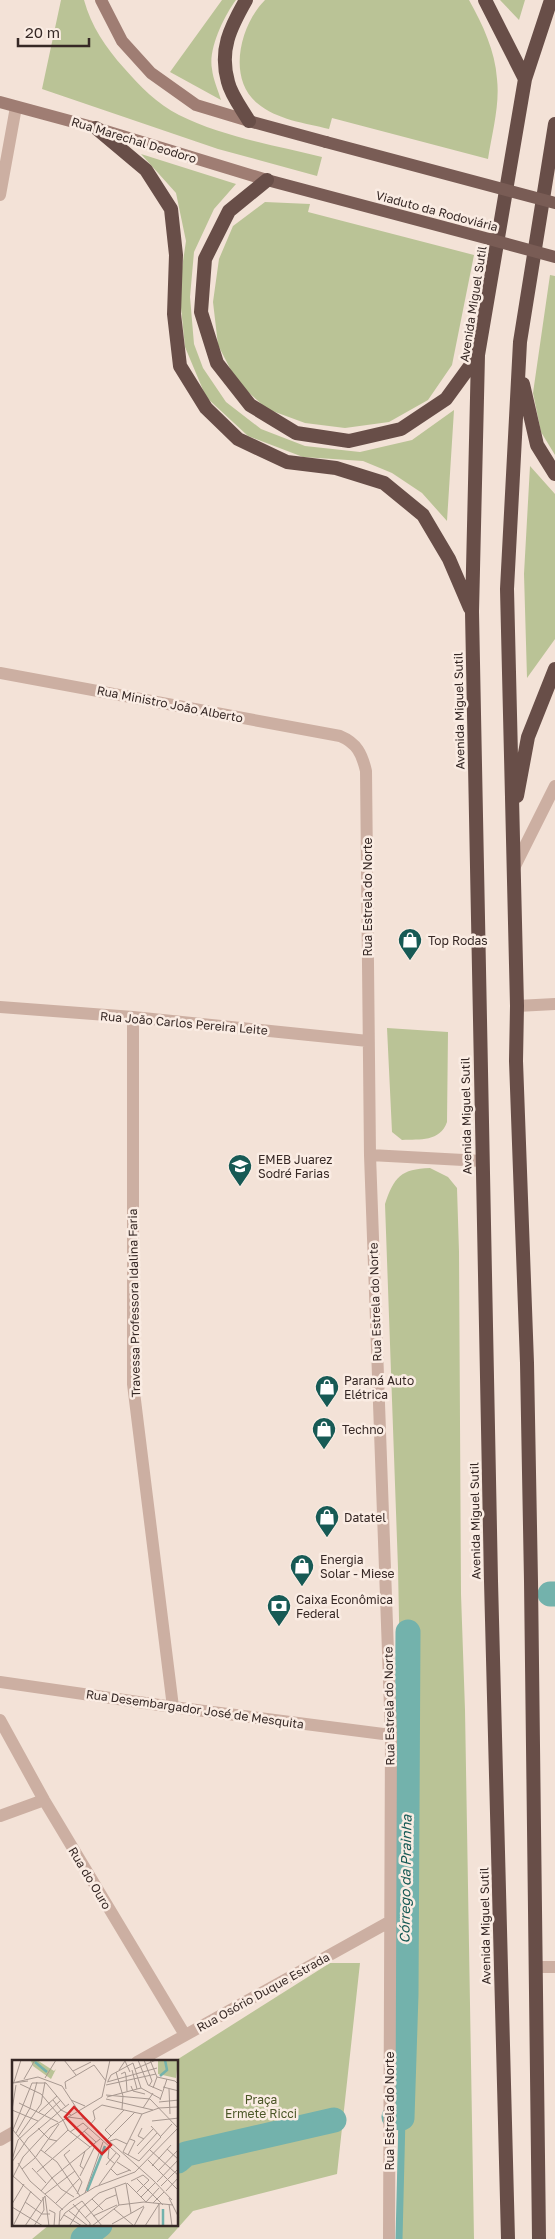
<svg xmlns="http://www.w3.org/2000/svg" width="555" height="2239" font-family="'Golos Text',sans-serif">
<rect width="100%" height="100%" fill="#f3e2d7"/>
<path fill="#bac396" d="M61,0H84C91,26 106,48 124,68C140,86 157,104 179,115C223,137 275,145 322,157L317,176L218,149L42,89Z
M222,0H236C224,16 208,49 212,69C213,79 218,90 221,100L170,72Z
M265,0H469C483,25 495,51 497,79C500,105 492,133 488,159L332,118L329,129C305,123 277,120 257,103C227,78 240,25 265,0Z
M500,0H525L519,20Z
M141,154L236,184L214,209L194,252L190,297L194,344L203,368L226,402L261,429L305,446L360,452L412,440L454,410L447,521L422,493L392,473L363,461L303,457L248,436L206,397L185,347L179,288L186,241L176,193Z
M265,202L310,204L308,212L474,255L452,365L428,400L389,422L345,428L305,423L267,409L237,382L218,345L213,302L219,259L233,226Z
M550,275L555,276V455L541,432L533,393Z
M530,466L555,494V639L527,678L524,574Z
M387,1028L448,1032L447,1122C440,1142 420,1139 402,1140L392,1132Z
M430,1168L448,1177L457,1188L459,1252L461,1594L465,1710L474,2239H397L402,1771L398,1568L385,1204C394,1177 401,1169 430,1168Z
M330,1963H360L337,2174L193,2211L168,2239H32L49,2225H178V2062L175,2061Z"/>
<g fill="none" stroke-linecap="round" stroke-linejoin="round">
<path stroke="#73b2ac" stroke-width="7" d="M399,2239L402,2118"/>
<path stroke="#73b2ac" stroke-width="25" d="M550,1594H555
M394,2117L402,2118L406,1994L408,1632
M178,2161L186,2154L334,2120
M83,2239L100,2225"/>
<path stroke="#ccafa2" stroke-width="12" d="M0,195L16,107
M0,673L340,736C357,743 362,754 366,771L370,1155L391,1735L389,2239
M514,868L555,786
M517,1006L555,1004
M0,1007L133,1017L368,1041
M133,1017V1384L173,1707
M370,1155L482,1161
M0,1682L173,1707L391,1735
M0,1720L44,1800L185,2035
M0,1816L44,1800
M536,1967H555
M137,2062L389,1922
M0,2140L14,2132"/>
<path stroke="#9f7d73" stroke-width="12" d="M101,0L122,41L151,73L196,105L249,121
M0,102L96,128L267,180"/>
<path stroke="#795c55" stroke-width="12" d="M249,121L326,142
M267,180L489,239"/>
<path stroke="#684e48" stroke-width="14" d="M246,0C230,28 219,50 228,82C231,95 242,109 249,121
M485,0L525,79
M96,128L146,170L171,209L176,255L174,314L180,366L206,408L238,439L287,462L336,468L384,483L423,515L449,559L470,608
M267,180L229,211L205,259L201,312L217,363L250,405L296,433L349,441L401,429L446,399L478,355
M523,384L537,445L555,474
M517,796L528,737L555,669
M508,2239L491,1581L472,612L478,355L525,79L551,0
M539,2239L531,1581L527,1363L516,1061L517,1006L507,589L520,342L555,124"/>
<path stroke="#795c55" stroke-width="12" d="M326,142L555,203
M489,239L555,257"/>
</g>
<defs>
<g id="shop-pin" transform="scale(1.25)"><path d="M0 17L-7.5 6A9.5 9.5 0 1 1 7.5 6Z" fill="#175a55" stroke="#faece3"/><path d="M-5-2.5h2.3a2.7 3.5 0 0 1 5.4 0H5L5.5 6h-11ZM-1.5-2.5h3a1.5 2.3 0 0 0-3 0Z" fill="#fff"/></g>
<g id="school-pin" transform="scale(1.25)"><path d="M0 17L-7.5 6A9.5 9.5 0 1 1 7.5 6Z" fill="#175a55" stroke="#faece3"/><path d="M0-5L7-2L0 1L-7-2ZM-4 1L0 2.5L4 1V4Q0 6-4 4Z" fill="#fff"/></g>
<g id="bank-pin" transform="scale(1.25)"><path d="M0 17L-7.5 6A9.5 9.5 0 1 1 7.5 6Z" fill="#175a55" stroke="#faece3"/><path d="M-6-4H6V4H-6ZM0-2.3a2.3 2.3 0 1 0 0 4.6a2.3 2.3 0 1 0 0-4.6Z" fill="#fff"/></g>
</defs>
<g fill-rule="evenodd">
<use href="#shop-pin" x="410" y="940"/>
<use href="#school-pin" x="240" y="1166"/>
<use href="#shop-pin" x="327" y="1387"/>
<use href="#shop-pin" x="324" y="1429"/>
<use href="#shop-pin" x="327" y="1517"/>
<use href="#shop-pin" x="302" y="1566"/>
<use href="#bank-pin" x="279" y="1606"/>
</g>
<g text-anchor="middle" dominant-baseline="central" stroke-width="5" stroke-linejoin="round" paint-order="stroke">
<g font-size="12" fill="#362825" stroke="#faece3">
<text transform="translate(134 140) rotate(17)">Rua Marechal Deodoro</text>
<text transform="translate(437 211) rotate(15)">Viaduto da Rodoviária</text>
<text transform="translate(473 304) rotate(-81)">Avenida Miguel Sutil</text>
<text transform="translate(170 704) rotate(11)">Rua Ministro João Alberto</text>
<text transform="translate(459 711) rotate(-91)">Avenida Miguel Sutil</text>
<text transform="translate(367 897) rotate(-90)">Rua Estrela do Norte</text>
<text transform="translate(184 1023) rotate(5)">Rua João Carlos Pereira Leite</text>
<text transform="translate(466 1116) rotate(-91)">Avenida Miguel Sutil</text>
<text transform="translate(375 1302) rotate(-92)">Rua Estrela do Norte</text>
<text transform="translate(134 1303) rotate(-91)">Travessa Professora Idalina Faria</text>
<text transform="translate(475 1521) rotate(-91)">Avenida Miguel Sutil</text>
<text transform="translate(389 1706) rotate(-91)">Rua Estrela do Norte</text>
<text transform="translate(195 1709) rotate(8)">Rua Desembargador José de Mesquita</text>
<text transform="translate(90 1878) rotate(59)">Rua do Ouro</text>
<text transform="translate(485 1926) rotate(-91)">Avenida Miguel Sutil</text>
<text transform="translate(263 1992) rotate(-29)">Rua Osório Duque Estrada</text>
<text transform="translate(389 2111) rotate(-90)">Rua Estrela do Norte</text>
</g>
<g font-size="12" fill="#362825" stroke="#faece3" text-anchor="start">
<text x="428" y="940">Top Rodas</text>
<text x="258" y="1159">EMEB Juarez<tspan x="258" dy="14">Sodré Farias</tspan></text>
<text x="344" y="1380">Paraná Auto<tspan x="344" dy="14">Elétrica</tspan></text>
<text x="342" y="1429">Techno</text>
<text x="344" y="1517">Datatel</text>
<text x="320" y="1559">Energia<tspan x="320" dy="14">Solar - Miese</tspan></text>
<text x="296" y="1599">Caixa Econômica<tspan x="296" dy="14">Federal</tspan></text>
</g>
<g font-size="12" fill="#4b5627" stroke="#faece3">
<text x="261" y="2099">Praça<tspan x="261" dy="14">Ermete Ricci</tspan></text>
</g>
<g font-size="14" font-style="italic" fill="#175a55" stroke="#faece3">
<text transform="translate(405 1879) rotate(-89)">Córrego da Prainha</text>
</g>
</g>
<g transform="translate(12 2060)">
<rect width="166" height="166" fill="#f3e2d7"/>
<path d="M25,0L42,11L44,9L39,19L21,6L19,1ZM166,0L164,18L146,14V1Z" fill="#bac396"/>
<path fill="none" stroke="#73b2ac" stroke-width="2.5" d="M23,2L35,12M148,16L155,10L153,0M75,131L93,86M151,149V166"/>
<path fill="none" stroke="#a79890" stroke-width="1" d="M52,0L64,15M126,0L136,25L150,31M132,0L140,21L137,26M138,0L145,17L141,28M121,3L129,28M123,9L144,0M107,10L113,1L118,12M120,10L125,29M61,11L79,2M104,12L111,36L110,49M109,14L113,12L114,16L115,31M145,17L163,21L167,25M33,18L44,0M12,19L23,0M96,21L99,15L121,3M2,22L9,0M95,22L145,8M0,23L26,17L50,26L71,58L141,120L160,140M1,23L16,21M8,24L29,34L51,60M94,25L144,14M119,26L121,31L133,34M151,27L167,31M54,29L53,22L82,5L94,21M157,29L158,54M94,35L138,39L167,69M95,37L129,28L149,39M94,39L141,50M41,40L49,50L57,44M59,40L73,46M148,40L155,19M147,42L167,40M7,43L46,62M29,44L33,22M131,48L141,33M0,50L26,61M0,50L4,25M27,52L45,36M56,57L71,59M51,60L56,70L78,87M140,61L167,58M78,65L83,59L81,51L90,45L130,54M139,66L149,77L127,101L111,92L130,54L147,48L165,47M26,68L37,79L45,81M130,68L126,76L132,79M1,70L49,129L62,137M72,71L84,82M0,72L20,23H34L54,47M58,72L71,63L108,96L87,125M4,73L18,48L25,22M99,76L93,70L112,50M149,76L160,64M6,77L29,44M95,80L123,52M98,81L104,79L115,84M125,86L141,69M97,89L96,98L103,104M155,89L167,100M29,90L45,102L68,136M58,90L52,95L70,122L65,134M138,90L167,116M32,93L56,70M126,94L145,73M116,95L123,81L118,79M0,100L6,80L49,40M136,100L167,131M0,102L16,78L34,63L49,50L59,55M105,102L119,111M6,103L18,121L51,150M94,105L104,93M140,106L159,85M20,108L34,123M10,109L23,98L47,64M72,109L68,106L73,91M99,109L105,115L118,110M146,111L165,91M25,112L76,68M1,116L29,141M68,116L83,86M0,119L11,97L38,68L90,37L98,0M125,119L151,145M119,121L131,115L137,120L125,132M145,122L167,99M114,123L119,153M115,123L134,142M149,126L167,108M103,128L107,145M29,131L40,118L88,79M154,131L167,117M73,133L91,82M33,134L63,111M129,137L143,123M157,138L167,158M80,139L91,150M13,142L30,154H38M134,142L147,128M44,143L68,118M141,143L152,132M0,144L12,124M61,144L78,163V166M157,144L160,166M0,147L31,166M102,149L122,166M37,150L43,153L42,166M57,151L76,166M52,155L70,166M81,156L105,145M73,158L94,139L104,135M48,161L53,153L70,141L90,166M100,164L132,146M58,165L68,149L87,133L114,123M1,166L19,131M13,166L33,136L37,166M22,166L32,150L31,137M47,166L48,151L58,142L83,127L123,112L167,67M80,166L107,145L132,142L161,145M122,166L132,147M133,166L147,144M147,166V144"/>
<path fill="#d62828" fill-opacity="0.15" stroke="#d62828" stroke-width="2.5" d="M62,47L99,85L90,94L53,57Z"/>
<rect width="166" height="166" fill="none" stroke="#362825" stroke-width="2.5"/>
</g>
<path d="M18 38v8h71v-8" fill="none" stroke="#362825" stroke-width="2.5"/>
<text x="25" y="38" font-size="15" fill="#362825" stroke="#faece3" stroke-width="4" paint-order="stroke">20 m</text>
</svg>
